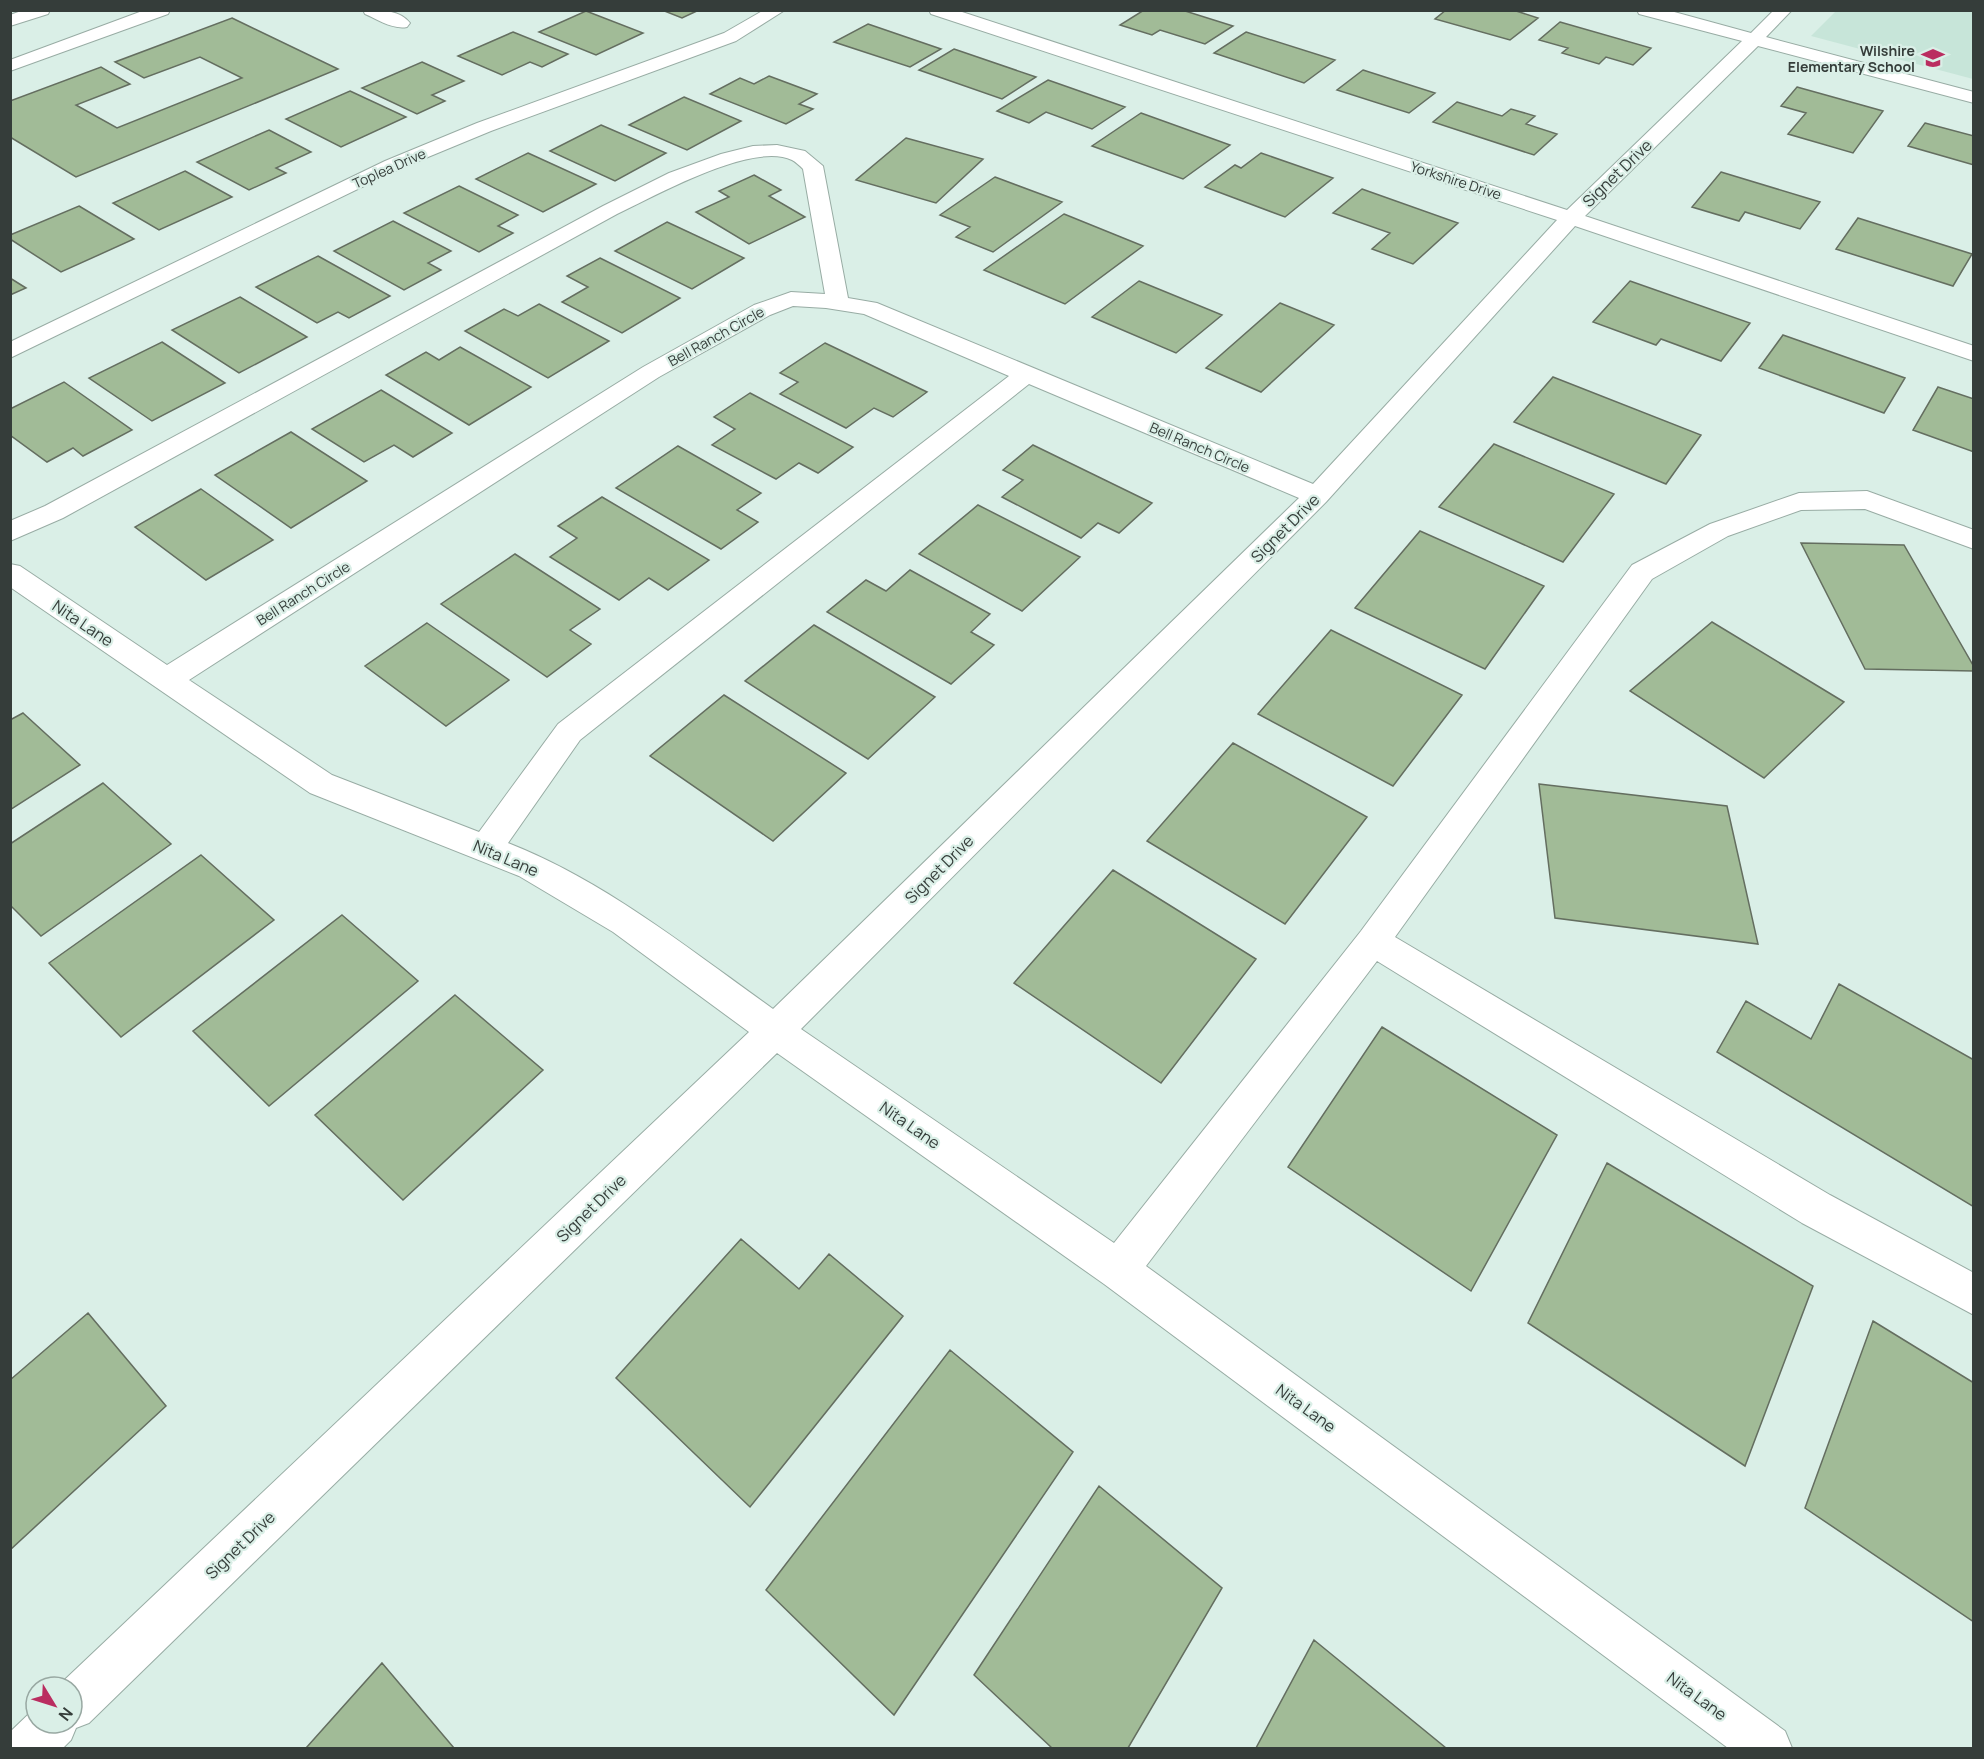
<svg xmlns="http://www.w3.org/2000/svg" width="1984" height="1759" font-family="Manrope,sans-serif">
<rect width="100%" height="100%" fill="#daefe7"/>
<path fill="#c7e5d9" d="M1837,10L1973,11V79L1811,36Z"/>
<path fill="#a1bb97" stroke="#646e60" stroke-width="1.5" d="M662,10H699L682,18Z
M1144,10H1182L1233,26L1205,44L1160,30L1152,35L1120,25Z
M1446,10H1513L1538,18L1510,40L1435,19Z
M586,11L643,33L596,55L539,32Z
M232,18L338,69L76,177L10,137V101L101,67L130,84L76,105L117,128L242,78L200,57L144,78L115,62Z
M1560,22L1651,48L1633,65L1606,57L1599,64L1562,53L1568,48L1539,40Z
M868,24L941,49L910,67L834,42Z
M513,32L568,54L542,67L530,62L502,75L458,56Z
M1246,32L1335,60L1304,83L1214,53Z
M954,49L1036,77L1002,99L919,70Z
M422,62L464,81L432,95L445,101L417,114L362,88Z
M1363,70L1435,93L1409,113L1337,90Z
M769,76L817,94L799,104L813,109L786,124L710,94L740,78L754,84Z
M1048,80L1125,107L1092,129L1046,112L1029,123L997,111Z
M1797,87L1883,111L1853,153L1788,134L1806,113L1781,106Z
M350,91L406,117L341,147L286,119Z
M684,97L741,121L687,150L629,125Z
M1457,102L1502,116L1511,109L1535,116L1526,124L1557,134L1534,155L1433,122Z
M1141,113L1230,145L1183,179L1092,146Z
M1925,123L1974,136V165L1908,146Z
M601,125L666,153L615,181L550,151Z
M269,130L311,152L276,168L286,173L249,190L197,162Z
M906,138L983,159L936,203L856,180Z
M528,153L596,184L543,212L476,179Z
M1261,153L1333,178L1285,217L1205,187L1235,165L1241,168Z
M185,171L232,197L159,230L113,203Z
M1721,172L1820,202L1800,229L1745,212L1739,221L1692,207Z
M754,175L781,190L769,196L805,217L749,244L696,212L729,197L719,191Z
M995,177L1062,202L993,252L956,237L970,227L940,215Z
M459,186L518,215L498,226L513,233L479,252L404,213Z
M1362,189L1458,223L1413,264L1372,249L1390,233L1333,213Z
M79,206L134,239L61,272L10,239V235Z
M1064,214L1143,246L1065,304L984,270Z
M1858,218L1972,254L1953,286L1836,249Z
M393,221L451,251L428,263L441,270L404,290L334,251Z
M667,222L744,258L692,289L615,251Z
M318,256L390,296L349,318L338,312L317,323L256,287Z
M600,258L680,298L622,333L562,302L588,287L567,276Z
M10,278L26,288L10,295Z
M1139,281L1222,315L1176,353L1092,317Z
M1630,281L1750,323L1721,361L1661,339L1656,345L1593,322Z
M240,297L307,337L239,373L172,330Z
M1280,303L1334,325L1261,392L1206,368Z
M539,304L609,341L548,378L465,331L504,309L518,316Z
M1783,335L1905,378L1884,413L1759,368Z
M162,342L225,383L152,421L89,378Z
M825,343L927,392L893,417L874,408L846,428L780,394L798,382L780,373Z
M460,347L531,387L469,425L386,375L426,352L439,360Z
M1553,377L1701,435L1666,484L1514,422Z
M64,382L132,430L83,456L73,448L47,462L10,435V409Z
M1938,387L1974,399V452L1913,430Z
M381,390L452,433L413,457L394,445L364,462L312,429Z
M750,393L853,447L818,473L799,463L776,479L712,445L735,429L714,417Z
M291,432L367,481L291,528L215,475Z
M1494,444L1614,494L1563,562L1439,507Z
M1033,445L1152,503L1119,533L1098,523L1081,538L1002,497L1023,480L1003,470Z
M678,446L761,493L737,510L758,522L721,549L616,488Z
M201,489L273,540L206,580L135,527Z
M602,497L709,560L668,590L649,578L619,600L550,557L577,538L558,526Z
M978,505L1080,557L1022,611L919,554Z
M1420,531L1544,586L1485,669L1355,608Z
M1801,543L1904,545L1974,667V671L1865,669Z
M515,554L600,609L570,630L591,644L547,677L441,604Z
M910,570L990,614L971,632L994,645L951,684L827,612L866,580L886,591Z
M1712,622L1844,702L1764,778L1630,691Z
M427,623L509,680L446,726L365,666Z
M814,625L935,697L868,759L745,681Z
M1331,630L1462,695L1393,786L1258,714Z
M724,695L846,773L773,841L650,756Z
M23,713L80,765L10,810V720Z
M1233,743L1367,817L1285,924L1147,841Z
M103,783L171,844L41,936L10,905V844Z
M1539,784L1727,806L1758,944L1555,918Z
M201,855L274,920L121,1037L49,963Z
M1113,870L1256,959L1161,1083L1014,983Z
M342,915L418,981L269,1106L193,1031Z
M1839,984L1974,1060V1207L1717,1052L1746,1001L1811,1039Z
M455,995L543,1070L403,1200L315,1115Z
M1382,1027L1557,1135L1471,1291L1288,1167Z
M1607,1163L1813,1286L1745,1466L1528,1323Z
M741,1239L799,1289L829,1254L903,1316L750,1507L616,1378Z
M88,1313L166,1406L10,1550V1380Z
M1873,1321L1974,1383V1622L1805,1508Z
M950,1350L1073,1452L894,1715L766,1590Z
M1099,1486L1222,1588L1128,1748H1052L974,1675Z
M1314,1640L1446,1748H1256Z
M382,1663L454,1748H306Z"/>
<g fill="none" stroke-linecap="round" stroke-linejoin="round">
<g stroke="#98aca4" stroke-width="2">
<path id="minor" d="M24,10H50L48,14L10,26V15Z
M145,10H170L168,14L10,71V60Z
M363,10C378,10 399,9 410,23L407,27C393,30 377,19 365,14Z
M764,10H785L736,41L491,131L399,169L10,358V342L385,161L477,123L724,33Z
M929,10H956L1567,210L1742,41L1639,14L1637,10H1667L1751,33L1774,10H1792L1766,37L1974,92V103L1758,46L1585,216L1974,346V361L1575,226L1326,502L801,1029L1114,1243L1361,931L1632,565L1710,524L1799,493L1867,491L1974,530V549L1865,509L1801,510L1728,536L1652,579L1395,937L1830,1195L1974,1273V1315L1802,1223L1377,961L1146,1266L1785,1731L1792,1748H1728L1104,1284L777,1053L89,1723L76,1728L71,1740L63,1748H10L11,1731L36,1707V1723H72V1687H57L749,1032L613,932L519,876L310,793L10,587V564L20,566L167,665L643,367L754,305L791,292L825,294L803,169C800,166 796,162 792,160C752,141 655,196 617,214L63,518L10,541V521L45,506L603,206L669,173L721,154L753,146L777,145L805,151L823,166L848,298L877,303L1313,484L1557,220L931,14ZM793,306L826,308L864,314L1009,376L558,724L479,832L332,775L189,680L659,377L770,315ZM1029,384L1299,498L773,1009C689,949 605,881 508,843L580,740Z"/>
</g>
<use href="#minor" fill="#fff" fill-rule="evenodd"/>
</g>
<defs>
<g id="school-bare" transform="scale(1.8)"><path d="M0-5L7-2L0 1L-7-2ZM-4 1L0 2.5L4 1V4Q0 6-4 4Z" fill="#ba2d60" stroke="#daefe7" stroke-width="2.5" paint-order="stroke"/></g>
</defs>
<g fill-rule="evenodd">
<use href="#school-bare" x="1933" y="58"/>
</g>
<g text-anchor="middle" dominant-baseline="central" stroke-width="4.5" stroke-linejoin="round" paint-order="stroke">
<g font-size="14" font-weight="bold" fill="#353d3a" stroke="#daefe7" text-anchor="end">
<text x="1915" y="50">Wilshire<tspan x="1915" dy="16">Elementary School</tspan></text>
</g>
<g font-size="14" fill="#353d3a" stroke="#daefe7">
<text transform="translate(389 168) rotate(-24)">Toplea Drive</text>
<text transform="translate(1456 180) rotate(18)">Yorkshire Drive</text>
<text transform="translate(716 336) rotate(-29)">Bell Ranch Circle</text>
<text transform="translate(1200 447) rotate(23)">Bell Ranch Circle</text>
<text transform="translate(303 593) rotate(-32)">Bell Ranch Circle</text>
</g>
<g font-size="16" fill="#353d3a" stroke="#daefe7">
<text transform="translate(1617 173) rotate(-44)">Signet Drive</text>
<text transform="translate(1285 528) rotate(-45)">Signet Drive</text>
<text transform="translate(83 623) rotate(34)">Nita Lane</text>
<text transform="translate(506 858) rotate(23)">Nita Lane</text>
<text transform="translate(939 869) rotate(-45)">Signet Drive</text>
<text transform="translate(910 1125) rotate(35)">Nita Lane</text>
<text transform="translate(591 1208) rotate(-44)">Signet Drive</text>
<text transform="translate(1306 1408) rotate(36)">Nita Lane</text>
<text transform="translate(240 1545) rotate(-44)">Signet Drive</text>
<text transform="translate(1697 1696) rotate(36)">Nita Lane</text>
</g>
</g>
<rect width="1984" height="1759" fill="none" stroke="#353d3a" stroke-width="24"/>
<g transform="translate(54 1705) rotate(128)"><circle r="28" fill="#daefe7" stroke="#98a8a2" stroke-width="1.5"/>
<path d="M0-4.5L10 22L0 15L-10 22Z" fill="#ba2d60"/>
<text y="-9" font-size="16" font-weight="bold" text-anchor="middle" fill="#353d3a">N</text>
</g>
</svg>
